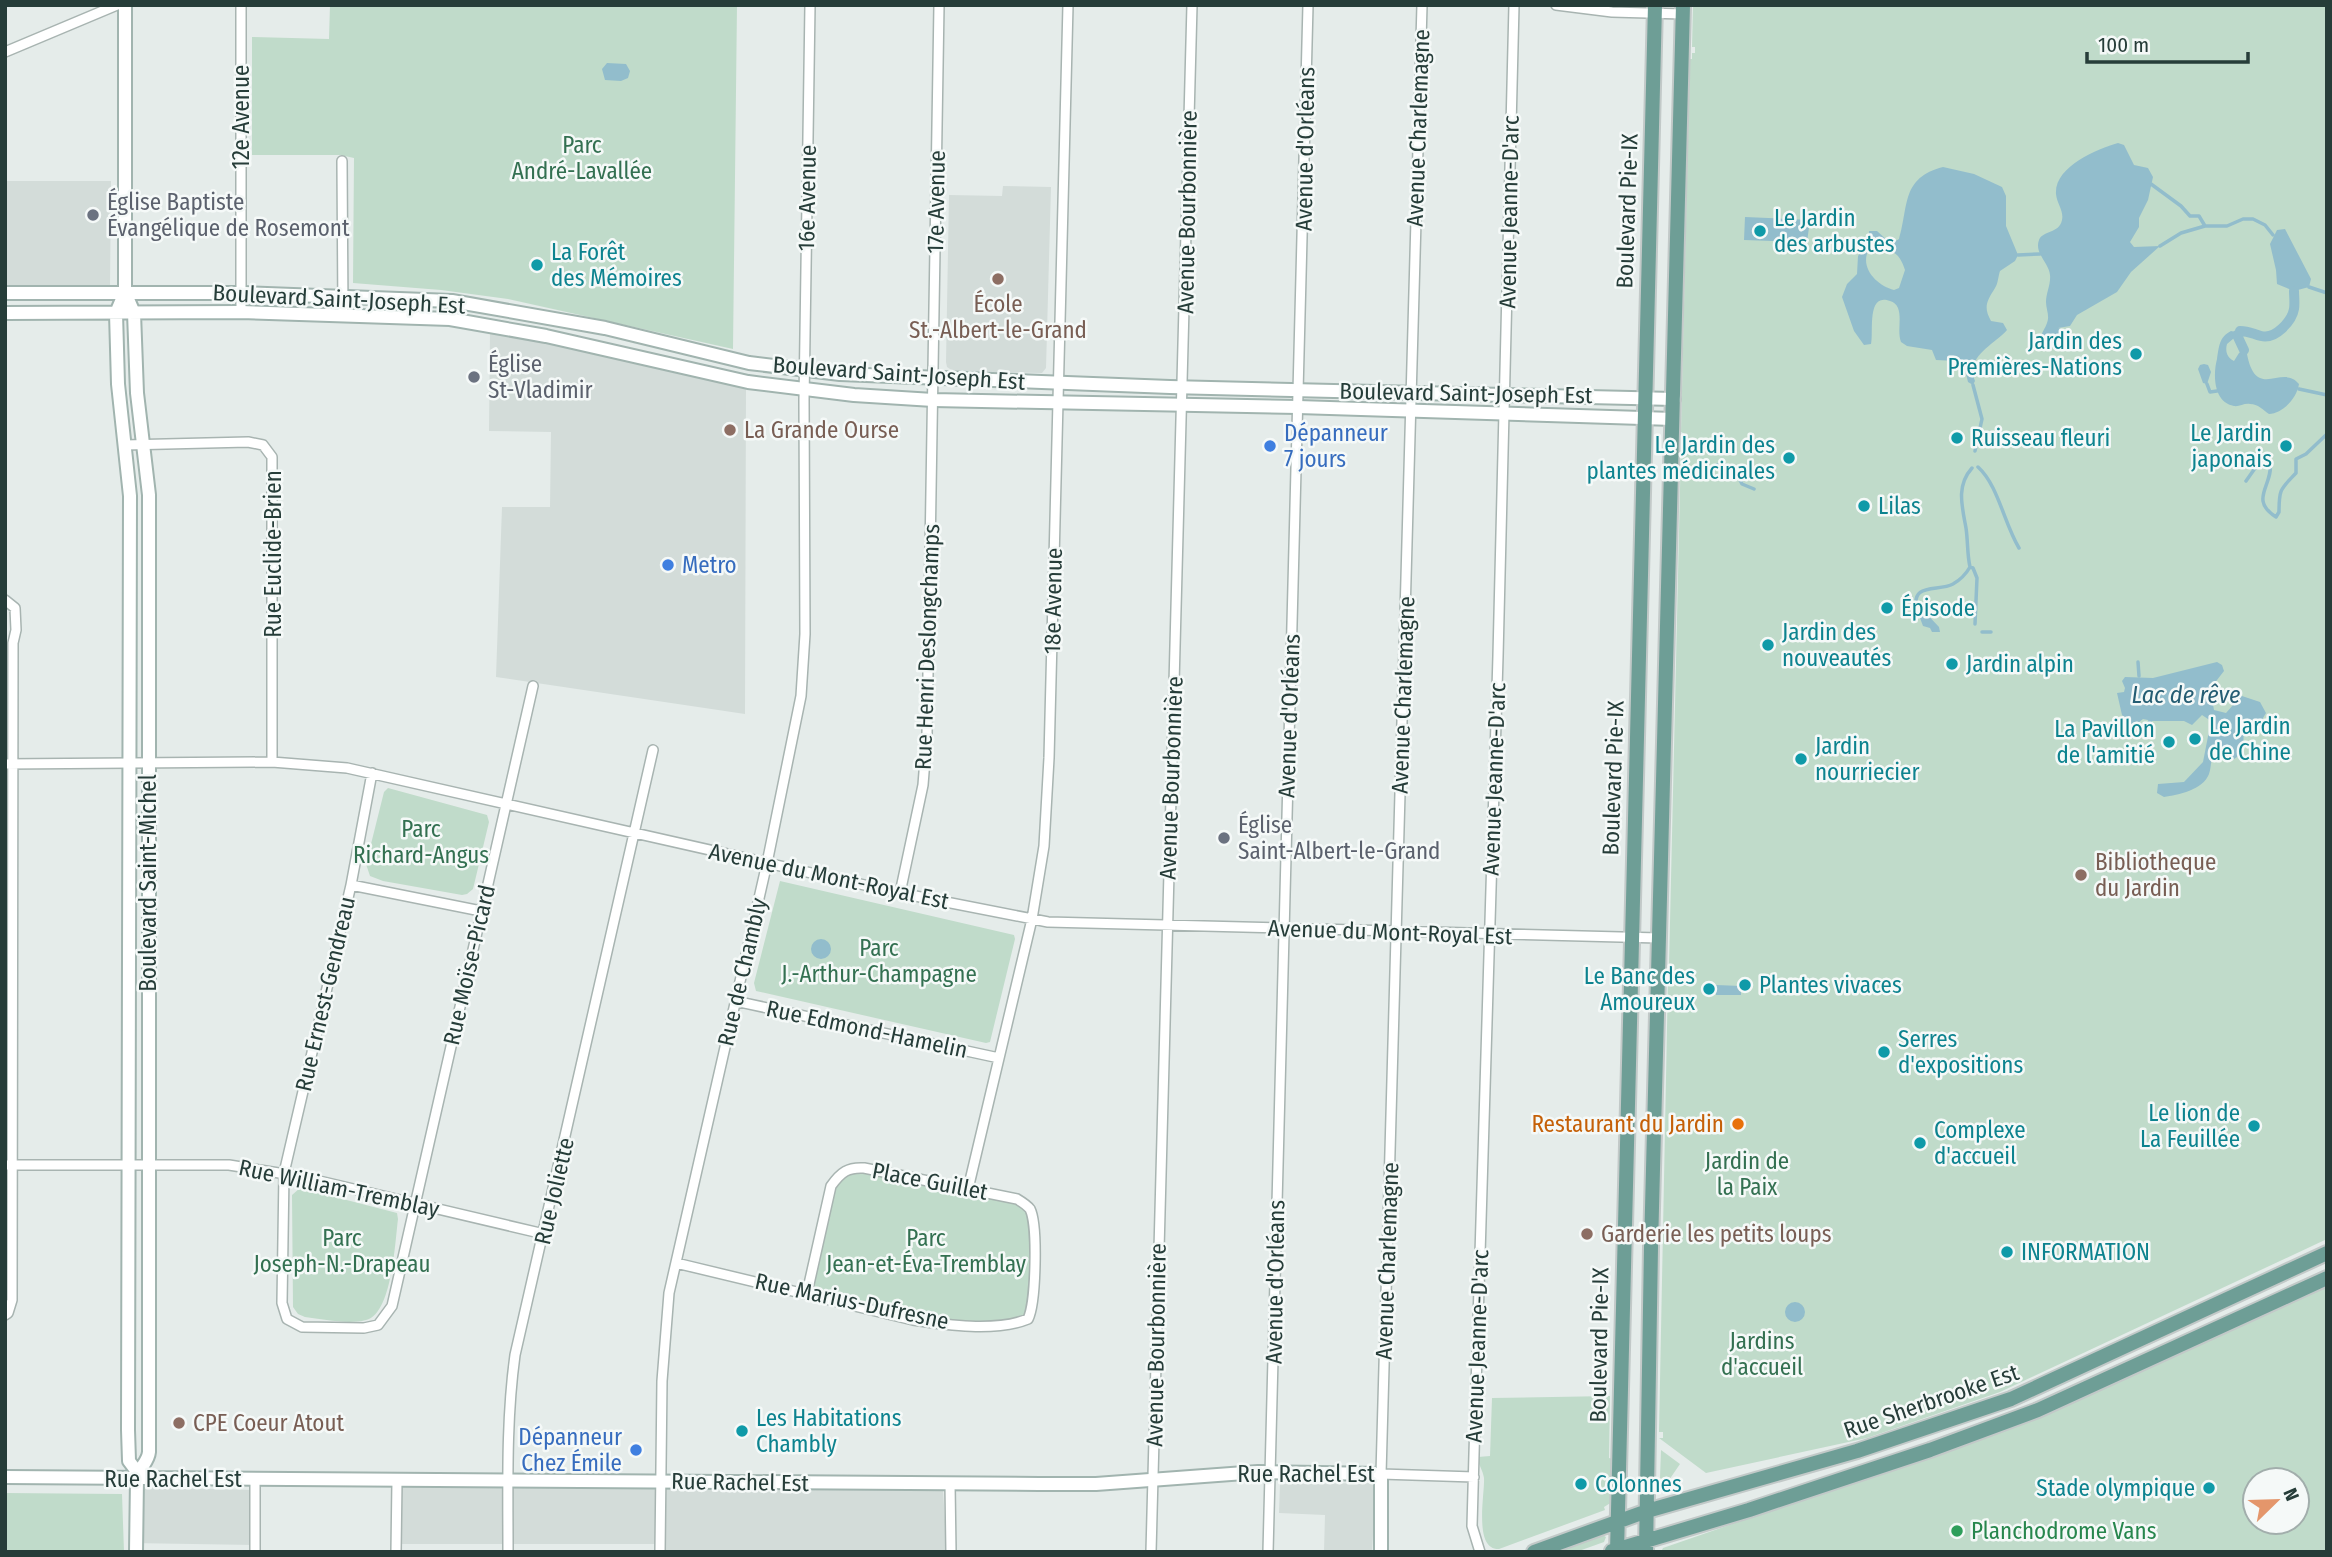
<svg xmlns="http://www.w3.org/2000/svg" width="2332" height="1557" font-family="'Fira Sans Condensed',sans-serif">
<rect width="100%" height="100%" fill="#e5ecea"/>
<path fill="#d3dcd9" d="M5,181H111L110,288H5Z
M1003,186L1051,187L1046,368L1042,373L953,371L947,367L946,362L949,195L1002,196Z
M490,333L544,342L685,375L746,387L745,714L496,677L502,507H550L551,432L489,431Z
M397,1481H660L943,1490L947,1552H660L659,1544H396Z
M1376,1483L1372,1552H1324L1325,1515L1279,1513L1280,1484Z
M130,1487L255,1490V1545L130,1543Z"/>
<path fill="#c0dbca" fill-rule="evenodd" d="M330,5H737L733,349L508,299L441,290L353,283L354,158L340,155H252V37L329,39Z
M1693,5H2327V1239L2000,1392L1867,1438L1706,1473L1659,1438H1663V1432H1659L1668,977L1672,972V966H1669L1681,445L1685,440V434L1681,432L1690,59H1692V53H1695V47H1692Z
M388,788L487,815L489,822L473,889L467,894L462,895L383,881L370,876L366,864L384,792Z
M780,881L1014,935L1015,939L990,1042L986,1043L756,991L754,983Z
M851,1167L1017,1199L1034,1221L1028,1319L947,1325L807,1293L831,1186Z
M300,1188L397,1213L398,1219C395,1242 392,1314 366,1320C347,1325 324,1319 305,1317L298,1314L293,1307L292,1195Z
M2327,1287V1552H1661L1663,1548L2035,1419ZM2255,1480H2297V1522H2255Z
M1610,1396L1609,1458L1613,1459L1612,1502L1604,1507L1605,1510L1499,1549C1473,1550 1485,1494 1484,1478C1483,1470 1478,1465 1478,1457L1490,1456L1492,1398Z
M1661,1450L1680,1464L1667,1483L1660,1478Z
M5,1493L122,1494L124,1552H5Z
M1601,1534L1606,1537L1604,1542L1576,1552H1555Z"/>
<path fill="#92bdcc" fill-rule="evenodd" d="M607,63L626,64L630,71L628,78L621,81L605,80L602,69Z
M2118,143L2124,145L2134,165L2148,168L2153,177L2148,200L2139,218V227L2130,242L2134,247L2160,246L2131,272L2117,292L2077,315L2070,326L2058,328L2069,331V336C2062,343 2055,344 2045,342L2041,338C2042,331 2045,329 2047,323C2050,316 2046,309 2046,302C2046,293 2051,284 2050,275C2049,263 2034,253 2039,240C2043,230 2059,234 2062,220C2064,211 2057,204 2056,194C2054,167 2097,149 2118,143Z
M1943,167L1974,174L2002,187L2006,196V226L2018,255L2015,261L2000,271C1998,277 1998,284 1995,288C1987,301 1983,307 1991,321L2003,323L2007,330C1994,345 1965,356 1975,381L1973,385L1968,382L1965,370L1956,361L1936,360L1932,350L1907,346L1901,342C1897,331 1902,319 1898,308C1896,304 1894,302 1890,301C1866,292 1874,333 1871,344L1864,345L1854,331L1842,297L1847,284L1857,274L1858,256L1869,241V231H1877L1888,241L1894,242L1899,239C1909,205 1901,178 1943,167ZM1877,249C1893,249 1900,254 1905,270L1899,288L1894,290C1878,286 1860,269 1868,251Z
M1745,217L1810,220L1807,242L1744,240Z
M2285,229L2311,279L2309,287L2294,291L2277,284L2276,270L2270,244L2277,230Z
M2231,331L2240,333L2227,344C2225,351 2227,358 2234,361L2239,353L2246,348C2254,405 2282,362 2299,384C2297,398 2283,413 2269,414C2263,410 2258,404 2250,404C2244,403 2239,407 2234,406C2213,402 2213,374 2217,359C2219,347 2219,337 2231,331Z
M2204,364L2208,365L2211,372L2207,384L2203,383L2198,369L2200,365Z
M1922,609L1939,627L1940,632H1932L1930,628L1923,626L1917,610Z
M2217,662L2222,665L2224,671L2210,689L2214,710L2226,713L2233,705L2235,698L2239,695L2260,702L2266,713L2257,728H2254V723H2244L2243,753L2234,759H2228L2224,756C2207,758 2213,762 2209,774C2203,790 2178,795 2164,797L2157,793L2158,784L2184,782L2203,762L2211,721L2202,715L2192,725L2184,721H2152L2150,727L2148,720L2143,719L2134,726L2122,715L2117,693L2124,692L2125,688L2122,681L2125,677L2153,678Z
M811 949a10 10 0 1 1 20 0a10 10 0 1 1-20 0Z
M1716,985L1741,986V995H1716Z
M1785 1312a10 10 0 1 1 20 0a10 10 0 1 1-20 0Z"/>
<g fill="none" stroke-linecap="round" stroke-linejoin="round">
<path stroke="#92bdcc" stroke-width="3.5" d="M2151,184L2181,206L2190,216H2199L2205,226H2227L2243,219H2253L2265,225L2273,235
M2160,246L2181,233L2205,226
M2018,255L2040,254
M2309,287L2327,293
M2207,384L2210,392L2217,391
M1973,385L1982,419L1975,451
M2299,389L2327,395
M1717,465L1733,466L1742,484L1754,489
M1978,467C1998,485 2004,523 2019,548
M2246,481L2258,464L2270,462C2274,485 2248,499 2276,517L2279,512C2279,488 2281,489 2296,473V459L2306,454L2327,434
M1970,567C1967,554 1968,541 1966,528C1962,506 1956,486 1972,468
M1917,610C1910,582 1938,592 1953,584C1960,580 1966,574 1970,567L1973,568L1977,578L1975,624
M1982,632H1991
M2138,662L2139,676"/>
<path stroke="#92bdcc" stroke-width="10" d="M2240,331C2249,331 2253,334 2261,336C2275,340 2292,321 2294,309C2295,303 2294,296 2294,291
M2237,335L2244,350"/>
<g stroke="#a8b4b1" stroke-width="12">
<path id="street" d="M241,5V312
M1422,5L1381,1474L1474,1477
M1556,5L1612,12L1683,14
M5,52L117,5
M342,161L343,314
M125,445L248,442L263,445L272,457V762
M5,600L15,608L16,630L13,643L12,1300L8,1313L5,1315
M5,764L272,762L347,768L900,893L1048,922L1659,938
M372,773L351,885L284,1173L282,1303L287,1319L302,1327L364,1328L378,1325L392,1306L533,686
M351,885L481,911
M900,893L923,785L927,734L939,5
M735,1001L999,1058
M7,1165H229L298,1176L544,1234
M968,1189L1032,919L1044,846L1049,758L1068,5
M676,1263L913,1320C946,1325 996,1332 1028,1319C1036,1303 1038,1225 1030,1209C1027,1205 1022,1202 1017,1199L864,1168C848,1167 841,1172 831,1186L807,1293
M950,1484L951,1552
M255,1552V1480
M396,1552L397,1481
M508,1552C508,1486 506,1421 515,1355L653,750
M660,1552L662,1381L669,1293L767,863L801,696L805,634L804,400L810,5
M1151,1552L1192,5
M1268,1552L1308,5
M1480,1552L1472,1526L1474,1454L1498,656L1514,5"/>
</g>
<g stroke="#a1b4af" stroke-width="16">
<path id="secondary" d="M125,5V292L134,313L137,393L149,495V1452C148,1463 138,1468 137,1479L136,1552
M125,292L116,313L118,384L130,496L128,1430L129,1461L138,1473
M5,293H241L452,301L605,328L749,363L840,374L1170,387L1674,399
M5,313L241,312L450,319L546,336L748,382L854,395L933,400L1298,407L1673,419
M5,1477L1039,1484H1096L1258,1472L1381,1474V1552"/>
</g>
<g stroke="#c2c9c8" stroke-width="18">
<path id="primary" d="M1612,1551L1749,1510L1930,1450L2038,1410L2327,1278
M1534,1552L1647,1511L1857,1451L2011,1399L2327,1253
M1617,1552L1655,5
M1646,1552L1651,1247L1683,5"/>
</g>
<use href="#street" stroke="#fff" stroke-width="9"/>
<use href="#secondary" stroke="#fff" stroke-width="12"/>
<use href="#primary" stroke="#6e9e96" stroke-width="14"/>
</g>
<g fill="#6b7280" stroke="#f5f9f8" stroke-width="2.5">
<circle cx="93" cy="215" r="7"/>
<circle cx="474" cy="377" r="7"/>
<circle cx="1224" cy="838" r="7"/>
</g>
<g fill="#0f9aa8" stroke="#f5f9f8" stroke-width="2.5">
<circle cx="1760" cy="231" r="7"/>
<circle cx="537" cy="265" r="7"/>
<circle cx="2136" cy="354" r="7"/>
<circle cx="1957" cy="438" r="7"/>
<circle cx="2286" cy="446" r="7"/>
<circle cx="1789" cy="458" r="7"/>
<circle cx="1864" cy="506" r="7"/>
<circle cx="1887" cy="608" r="7"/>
<circle cx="1768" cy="645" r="7"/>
<circle cx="1952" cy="664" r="7"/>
<circle cx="2195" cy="739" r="7"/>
<circle cx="2169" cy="742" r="7"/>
<circle cx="1801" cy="759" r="7"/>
<circle cx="1745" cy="985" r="7"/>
<circle cx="1709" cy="989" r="7"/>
<circle cx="1884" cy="1052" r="7"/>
<circle cx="2254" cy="1126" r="7"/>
<circle cx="1920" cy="1143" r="7"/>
<circle cx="2007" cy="1252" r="7"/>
<circle cx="742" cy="1431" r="7"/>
<circle cx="1581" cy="1484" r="7"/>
<circle cx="2209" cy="1488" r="7"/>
</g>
<g fill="#8d6e63" stroke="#f5f9f8" stroke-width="2.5">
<circle cx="998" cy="279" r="7"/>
<circle cx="730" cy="430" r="7"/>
<circle cx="2081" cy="875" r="7"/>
<circle cx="1587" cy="1234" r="7"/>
<circle cx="179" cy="1423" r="7"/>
</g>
<g fill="#3f7fe0" stroke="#f5f9f8" stroke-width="2.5">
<circle cx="1270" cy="446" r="7"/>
<circle cx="668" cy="565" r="7"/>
<circle cx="636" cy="1450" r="7"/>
</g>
<circle fill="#e8710a" stroke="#f5f9f8" stroke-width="2.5" cx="1738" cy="1124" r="7"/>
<circle fill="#2e9e5b" stroke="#f5f9f8" stroke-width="2.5" cx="1957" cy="1531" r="7"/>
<g text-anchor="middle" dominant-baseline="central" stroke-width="5" stroke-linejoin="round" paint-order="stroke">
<g font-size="23" fill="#263d39" stroke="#f5f9f8">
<text transform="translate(241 117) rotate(-90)">12e Avenue</text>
<text transform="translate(1418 128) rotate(-88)">Avenue Charlemagne</text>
<text transform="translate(1305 149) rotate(-89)">Avenue d'Orléans</text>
<text transform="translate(807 198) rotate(-89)">16e Avenue</text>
<text transform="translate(936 202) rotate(-89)">17e Avenue</text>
<text transform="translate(1627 211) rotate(-88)">Boulevard Pie-IX</text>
<text transform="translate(1187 212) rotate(-89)">Avenue Bourbonnière</text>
<text transform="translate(1509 212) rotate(-89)">Avenue Jeanne-D'arc</text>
<text transform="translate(339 299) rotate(3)">Boulevard Saint-Joseph Est</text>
<text transform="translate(899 373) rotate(4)">Boulevard Saint-Joseph Est</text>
<text transform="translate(1466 393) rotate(1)">Boulevard Saint-Joseph Est</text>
<text transform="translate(273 554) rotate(-90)">Rue Euclide-Brien</text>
<text transform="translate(1053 601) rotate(-89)">18e Avenue</text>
<text transform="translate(927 647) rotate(-88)">Rue Henri Deslongchamps</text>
<text transform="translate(1403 695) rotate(-88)">Avenue Charlemagne</text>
<text transform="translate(1289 716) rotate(-88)">Avenue d'Orléans</text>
<text transform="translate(1171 778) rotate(-88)">Avenue Bourbonnière</text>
<text transform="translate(1613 778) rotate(-88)">Boulevard Pie-IX</text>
<text transform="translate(1494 779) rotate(-88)">Avenue Jeanne-D'arc</text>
<text transform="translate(829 876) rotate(12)">Avenue du Mont-Royal Est</text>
<text transform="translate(148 883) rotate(-90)">Boulevard Saint-Michel</text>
<text transform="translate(1390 932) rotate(2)">Avenue du Mont-Royal Est</text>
<text transform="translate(469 965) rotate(-77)">Rue Moïse-Picard</text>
<text transform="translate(742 972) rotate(-77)">Rue de Chambly</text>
<text transform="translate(325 994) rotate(-77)">Rue Ernest-Gendreau</text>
<text transform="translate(867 1029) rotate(12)">Rue Edmond-Hamelin</text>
<text transform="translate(930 1181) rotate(11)">Place Guillet</text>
<text transform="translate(339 1188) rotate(12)">Rue William-Tremblay</text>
<text transform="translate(554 1191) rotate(-77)">Rue Joliette</text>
<text transform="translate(1387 1261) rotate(-88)">Avenue Charlemagne</text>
<text transform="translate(1275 1282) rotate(-89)">Avenue d'Orléans</text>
<text transform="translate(852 1301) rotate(12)">Rue Marius-Dufresne</text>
<text transform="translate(1156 1345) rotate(-89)">Avenue Bourbonnière</text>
<text transform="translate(1599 1345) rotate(-89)">Boulevard Pie-IX</text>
<text transform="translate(1477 1346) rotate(-88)">Avenue Jeanne-D'arc</text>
<text transform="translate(1931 1401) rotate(-19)">Rue Sherbrooke Est</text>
<text x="1306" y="1474">Rue Rachel Est</text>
<text x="173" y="1479">Rue Rachel Est</text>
<text transform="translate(740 1482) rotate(1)">Rue Rachel Est</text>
</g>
<g font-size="23" fill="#337051" stroke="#f5f9f8">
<text x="582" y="145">Parc<tspan x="582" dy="26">André-Lavallée</tspan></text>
<text x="421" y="829">Parc<tspan x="421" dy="26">Richard-Angus</tspan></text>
<text x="879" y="948">Parc<tspan x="879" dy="26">J.-Arthur-Champagne</tspan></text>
<text x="1747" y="1161">Jardin de<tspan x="1747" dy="26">la Paix</tspan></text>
<text x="342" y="1238">Parc<tspan x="342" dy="26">Joseph-N.-Drapeau</tspan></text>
<text x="926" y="1238">Parc<tspan x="926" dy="26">Jean-et-Éva-Tremblay</tspan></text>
<text x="1762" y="1341">Jardins<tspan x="1762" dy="26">d'accueil</tspan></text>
</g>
<g font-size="23" fill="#5b616d" stroke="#f5f9f8" text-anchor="start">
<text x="107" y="202">Église Baptiste<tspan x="107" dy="26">Évangélique de Rosemont</tspan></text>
<text x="488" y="364">Église<tspan x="488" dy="26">St-Vladimir</tspan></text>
<text x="1238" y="825">Église<tspan x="1238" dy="26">Saint-Albert-le-Grand</tspan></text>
</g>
<g font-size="23" fill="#0d838f" stroke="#f5f9f8" text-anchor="start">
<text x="1774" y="218">Le Jardin<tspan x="1774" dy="26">des arbustes</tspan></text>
<text x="551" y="252">La Forêt<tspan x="551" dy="26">des Mémoires</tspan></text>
<text x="2122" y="341" text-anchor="end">Jardin des<tspan x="2122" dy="26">Premières-Nations</tspan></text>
<text x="2272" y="433" text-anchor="end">Le Jardin<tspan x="2272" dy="26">japonais</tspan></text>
<text x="1971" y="438">Ruisseau fleuri</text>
<text x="1775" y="445" text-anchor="end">Le Jardin des<tspan x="1775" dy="26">plantes médicinales</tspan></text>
<text x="1878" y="506">Lilas</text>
<text x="1901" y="608">Épisode</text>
<text x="1782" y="632">Jardin des<tspan x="1782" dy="26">nouveautés</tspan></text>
<text x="1966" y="664">Jardin alpin</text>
<text x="2209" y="726">Le Jardin<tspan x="2209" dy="26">de Chine</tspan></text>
<text x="2155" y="729" text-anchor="end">La Pavillon<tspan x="2155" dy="26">de l'amitié</tspan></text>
<text x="1815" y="746">Jardin<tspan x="1815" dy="26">nourriecier</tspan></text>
<text x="1695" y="976" text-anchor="end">Le Banc des<tspan x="1695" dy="26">Amoureux</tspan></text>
<text x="1759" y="985">Plantes vivaces</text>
<text x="1898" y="1039">Serres<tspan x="1898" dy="26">d'expositions</tspan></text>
<text x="2240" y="1113" text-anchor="end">Le lion de<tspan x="2240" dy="26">La Feuillée</tspan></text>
<text x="1934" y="1130">Complexe<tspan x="1934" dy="26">d'accueil</tspan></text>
<text x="2021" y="1252">INFORMATION</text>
<text x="756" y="1418">Les Habitations<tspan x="756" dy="26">Chambly</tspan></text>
<text x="1595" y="1484">Colonnes</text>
<text x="2195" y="1488" text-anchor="end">Stade olympique</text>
</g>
<g font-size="23" fill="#785e54" stroke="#f5f9f8" text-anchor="start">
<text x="998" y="304" text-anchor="middle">École<tspan x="998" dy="26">St.-Albert-le-Grand</tspan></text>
<text x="744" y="430">La Grande Ourse</text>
<text x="2095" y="862">Bibliotheque<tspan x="2095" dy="26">du Jardin</tspan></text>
<text x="1601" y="1234">Garderie les petits loups</text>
<text x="193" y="1423">CPE Coeur Atout</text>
</g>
<g font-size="23" fill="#366cbe" stroke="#f5f9f8" text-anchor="start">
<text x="1284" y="433">Dépanneur<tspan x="1284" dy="26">7 jours</tspan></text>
<text x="682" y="565">Metro</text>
<text x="622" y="1437" text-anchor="end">Dépanneur<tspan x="622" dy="26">Chez Émile</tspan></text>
</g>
<g font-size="23" fill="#c56008" stroke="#f5f9f8" text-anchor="end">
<text x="1724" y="1124">Restaurant du Jardin</text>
</g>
<g font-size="23" fill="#27864d" stroke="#f5f9f8" text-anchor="start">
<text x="1971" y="1531">Planchodrome Vans</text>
</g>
<g font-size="24" font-style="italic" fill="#255d73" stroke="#f5f9f8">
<text x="2186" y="695">Lac de rêve</text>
</g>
</g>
<rect width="2332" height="1557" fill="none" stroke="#263d39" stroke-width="14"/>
<g transform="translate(2276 1501) rotate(67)"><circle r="33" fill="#f5f9f8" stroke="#a2aeac" stroke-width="2"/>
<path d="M0-5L12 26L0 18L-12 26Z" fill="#e4966b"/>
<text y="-10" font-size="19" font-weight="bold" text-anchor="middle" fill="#263d39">N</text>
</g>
<path d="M2087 52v10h161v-10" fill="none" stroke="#263d39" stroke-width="3.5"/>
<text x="2098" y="52" font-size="21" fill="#263d39" stroke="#f5f9f8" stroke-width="5" paint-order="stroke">100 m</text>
</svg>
